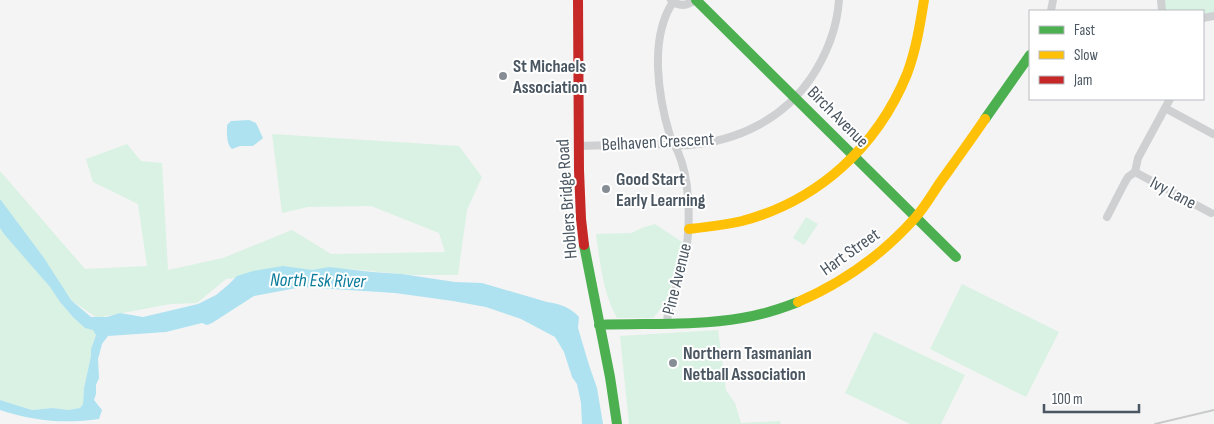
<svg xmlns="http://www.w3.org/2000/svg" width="1214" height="424" font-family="'Sofia Sans Condensed',sans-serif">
<rect width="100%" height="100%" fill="#f4f4f4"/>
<path fill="#d9f2e3" d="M1164,0H1214V13L1203,16V11H1165Z
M272,134L459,146L482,177L467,210L458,275H411L350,269L226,279L197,303L170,304L97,318L71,300L0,200V171L85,269L147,266L138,204L93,182L86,159L127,144L141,161L162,163L168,270L223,258L292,230L331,254L445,252L439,233L371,206L308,207L282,213Z
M806,217L818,224L804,245L793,238Z
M655,224L682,242C677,268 672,299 653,318H617C603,293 600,262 596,234L631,233L642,228Z
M0,228L50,287L60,302L73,317L93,330L96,334L91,349V356L84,388L83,404L80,408L68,410L53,408L32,410L0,400Z
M962,284L1059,332L1026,397L930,349Z
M718,330L726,390L735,403L741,423L780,421L781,424H629L620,336Z
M874,332L965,375L941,424H910L845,393Z"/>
<path fill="#aee2f0" d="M249,120L256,123L263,138L253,146H240L232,149C226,144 227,132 227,125L231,121Z
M0,199L44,258L71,300L91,317H107L120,313L143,317L198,304L216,295L228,285L237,276L253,271L283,266L312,270L329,267L372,272L402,274L455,282L482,283L547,302C560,304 570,307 579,317L578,328L589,365L597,388L603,424H582L581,403L577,384L572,377L564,352L555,337L521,319L486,307L453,301L395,293L302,287L254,296L212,323L207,325L202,323L166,332L108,336L102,344L98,359L99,378L96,385V394L94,400L102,410L99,419C64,424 34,421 0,410V400L32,410L53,408L68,410L80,408L83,404L84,388L91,356V349L96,335L93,330L85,328L73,317L60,302L50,287L4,234L0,228Z"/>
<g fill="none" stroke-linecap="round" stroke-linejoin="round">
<path stroke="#ced0d2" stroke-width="8" d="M671,0C679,7 687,6 695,0
M1161,0L1162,11
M1051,11L1053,0
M1203,18L1214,16
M1165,108L1213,134
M579,146C605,145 632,145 658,144C669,144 679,146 689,145C738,141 783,119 811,78C827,54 837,28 839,0
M1135,172L1211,213
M1107,217L1124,184L1128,177L1135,172L1138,158L1170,99
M667,324C667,307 675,293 680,277C688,251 690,224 688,197C687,183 684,166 678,152C676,147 672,142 670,136C658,96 649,38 673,2"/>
<path stroke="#4caf50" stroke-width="10" d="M696,0L956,257
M985,119L1030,55
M584,245L610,377L617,424
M599,325C647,323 695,326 742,318C761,315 780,309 798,302"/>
<path stroke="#ffc107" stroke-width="10" d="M689,229C707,227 725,225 742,221C818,201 877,147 907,74C916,50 920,25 924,0
M798,302C842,283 882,255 915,218C924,208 931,196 939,184C954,163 970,141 985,119"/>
<path stroke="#c62828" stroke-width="10" d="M578,0L579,170L581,219L584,245"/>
<path stroke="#c9cacc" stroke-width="2" d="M1155,424L1214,410"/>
</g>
<g fill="#868d94" stroke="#fff" stroke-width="2">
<circle cx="503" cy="76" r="5"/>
<circle cx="606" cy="189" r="5"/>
<circle cx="673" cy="363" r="5"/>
</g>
<g text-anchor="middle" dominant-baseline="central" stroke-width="4" stroke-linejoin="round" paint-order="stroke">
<g font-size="18" font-weight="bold" fill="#4a5661" stroke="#fff" text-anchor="start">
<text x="513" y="66">St Michaels<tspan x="513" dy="21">Association</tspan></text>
<text x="616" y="179">Good Start<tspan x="616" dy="21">Early Learning</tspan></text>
<text x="683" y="353">Northern Tasmanian<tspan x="683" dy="21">Netball Association</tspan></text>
</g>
<g font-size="18" fill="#4a5661" stroke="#fff">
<text transform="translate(838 117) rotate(45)">Birch Avenue</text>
<text transform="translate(658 142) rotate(-3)">Belhaven Crescent</text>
<text transform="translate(1173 193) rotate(28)">Ivy Lane</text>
<text transform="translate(567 199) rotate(-94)">Hoblers Bridge Road</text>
<text transform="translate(850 252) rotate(-35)">Hart Street</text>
<text transform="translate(677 279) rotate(-76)">Pine Avenue</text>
</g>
<g font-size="19" font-style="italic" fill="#0c7c9b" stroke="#fff">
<text transform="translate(318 281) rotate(1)">North Esk River</text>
</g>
</g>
<rect x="1029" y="10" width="175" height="90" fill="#ffffff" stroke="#b7bbc0"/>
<rect x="1039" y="26" width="25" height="8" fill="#4caf50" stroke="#b7bbc0"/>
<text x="1074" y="35" font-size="15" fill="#4a5661">Fast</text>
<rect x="1039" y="51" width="25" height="8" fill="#ffc107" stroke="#b7bbc0"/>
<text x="1074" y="60" font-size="15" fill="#4a5661">Slow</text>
<rect x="1039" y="76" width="25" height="8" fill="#c62828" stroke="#b7bbc0"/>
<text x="1074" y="85" font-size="15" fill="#4a5661">Jam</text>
<path d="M1044 404v8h95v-8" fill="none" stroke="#4a5661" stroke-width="2.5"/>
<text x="1052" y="404" font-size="15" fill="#4a5661" stroke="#ffffff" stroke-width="4" paint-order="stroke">100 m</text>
</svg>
